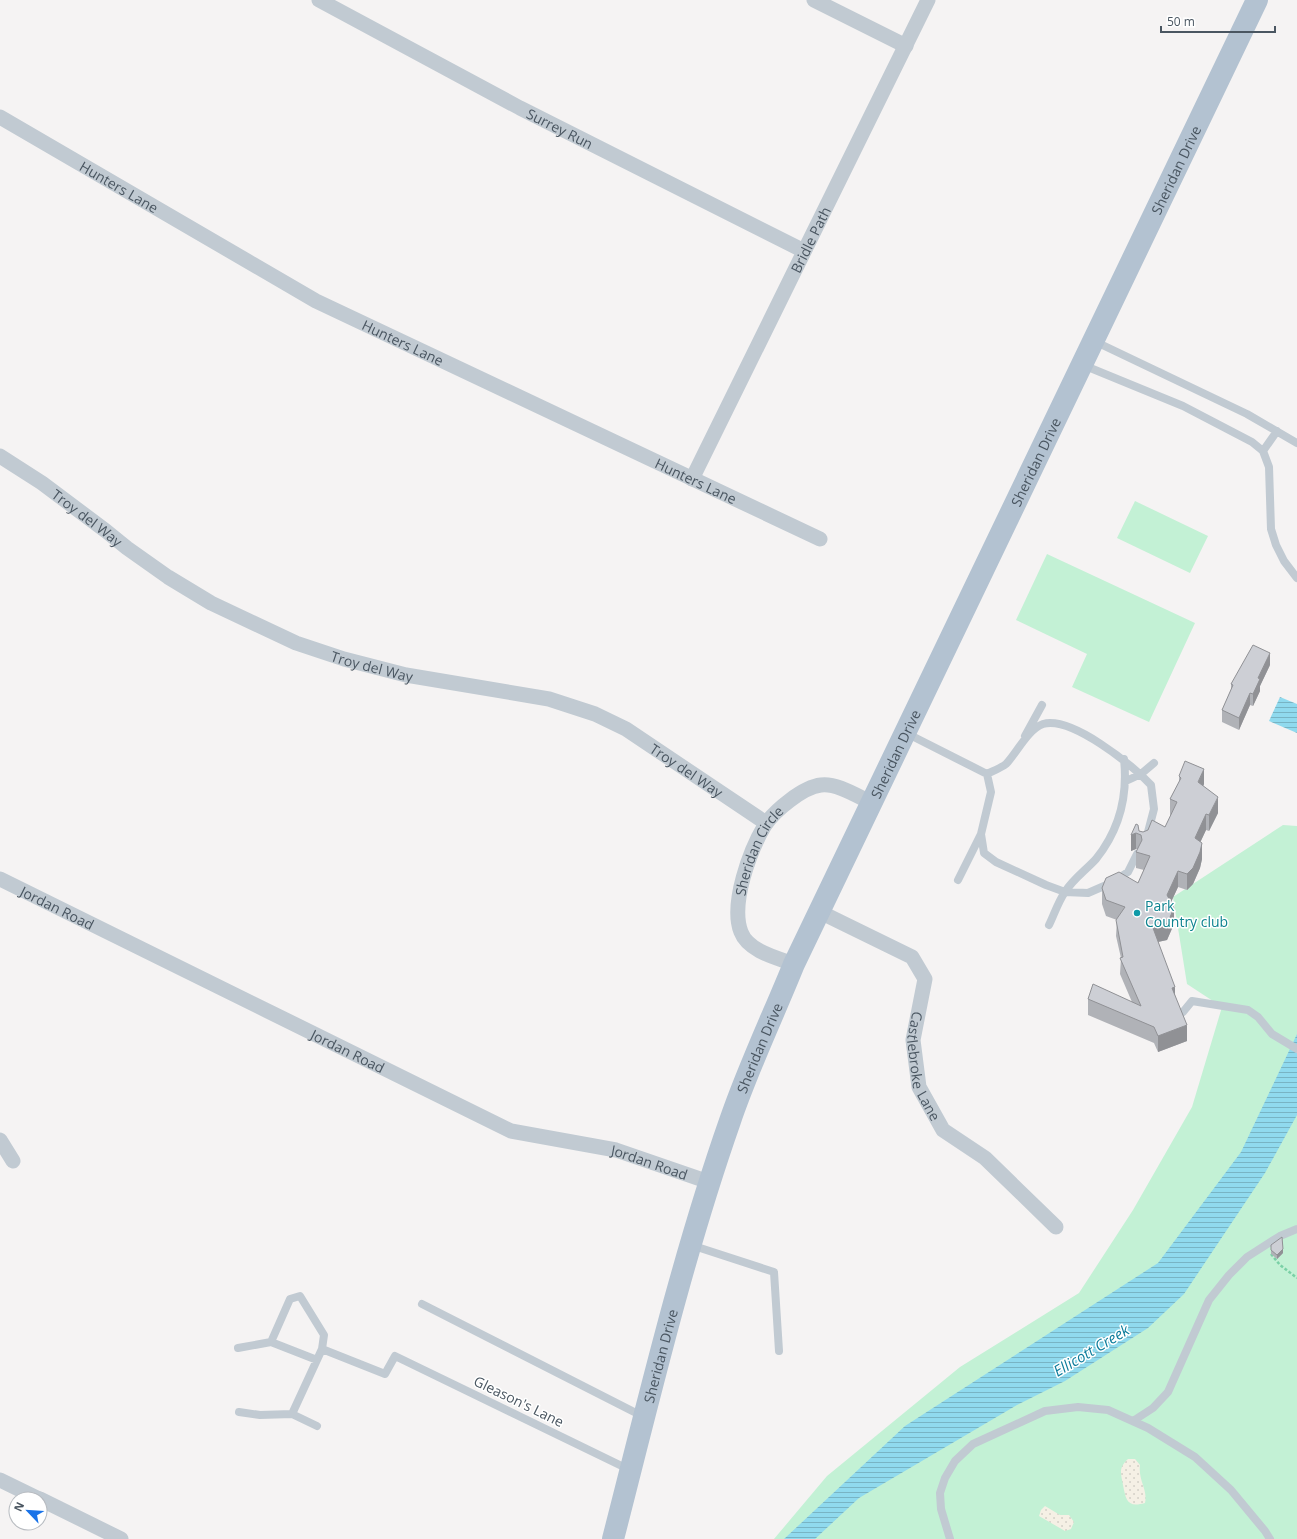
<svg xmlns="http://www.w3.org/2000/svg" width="1297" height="1539" font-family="'Open Sans',sans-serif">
<defs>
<pattern id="sand-dots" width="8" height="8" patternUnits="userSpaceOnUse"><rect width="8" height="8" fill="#f5f0e5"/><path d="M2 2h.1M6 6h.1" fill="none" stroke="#d4d0c7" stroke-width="1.8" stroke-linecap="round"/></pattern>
<pattern id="water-rules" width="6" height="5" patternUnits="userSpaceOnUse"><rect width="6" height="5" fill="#90daee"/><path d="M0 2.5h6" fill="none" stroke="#78b4c4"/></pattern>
</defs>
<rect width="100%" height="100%" fill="#f5f3f3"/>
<path fill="#c3f1d5" d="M1135,501L1208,536L1190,573L1117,538Z
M1047,554L1195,623L1149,722L1072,687L1087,654L1016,620Z
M1283,825L1297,826V1539H774L827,1476L960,1367L1079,1293L1133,1210L1192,1107L1222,1007L1187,984L1173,897Z"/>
<path fill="url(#sand-dots)" d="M1128,1459H1135L1140,1465C1138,1481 1148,1489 1145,1503C1127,1508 1126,1500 1123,1485C1121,1474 1118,1468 1128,1459Z
M1045,1506L1060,1515H1069L1074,1522L1071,1529L1065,1531L1039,1516L1041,1510Z"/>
<path fill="url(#water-rules)" d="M1280,697L1297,704V733L1269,721Z
M1297,1034V1115L1265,1173L1184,1294L1148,1328L1065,1381L1017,1405L859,1498L815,1539H784L905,1426L1158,1263L1241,1152Z"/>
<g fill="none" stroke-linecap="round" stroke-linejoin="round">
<path stroke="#7ad0a6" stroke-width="2.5" stroke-dasharray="3 2" stroke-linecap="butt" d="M1271,1254L1280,1265L1297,1278"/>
<path stroke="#c1cad2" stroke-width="8" d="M1094,341L1247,414L1297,443
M1083,365L1183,406L1252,442L1263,451L1269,467L1271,529L1276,545L1284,561L1297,578
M1263,451L1277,431
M906,733L987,774
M1025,736L1042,705
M1126,781L1141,774L1154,763
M1137,854L1128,872L1111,883L1088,893L1065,892L1046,885L996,862L984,853L981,834L991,792L987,774C993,771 1001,768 1006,764C1016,754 1028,729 1043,724C1072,716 1132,765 1151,785L1154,809L1148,832
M958,880L981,834
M1049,925C1054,915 1058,902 1065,892C1072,880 1086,870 1096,859C1120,829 1128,796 1124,759
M1183,1012L1192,1001L1248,1010L1258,1017L1272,1034L1297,1049
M691,1245L774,1272L779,1351
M422,1304L644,1417
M271,1342L290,1299L300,1296L324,1335L322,1349
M238,1348L271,1342L317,1360
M239,1412L260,1415L292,1414L322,1349L385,1374L395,1356L630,1470
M292,1414L317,1426
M1133,1421L1153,1408L1168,1392L1209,1300L1229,1275L1247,1257L1280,1236L1297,1229
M950,1539L941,1509L940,1493L945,1478L955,1461L973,1444L1045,1411L1078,1407L1108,1410L1148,1428L1195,1457L1231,1490L1265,1531L1270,1539"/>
<g stroke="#c1cad2" stroke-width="15">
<path id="s1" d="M319,0L520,108L804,251"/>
<path d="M814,0L906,46"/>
<path id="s2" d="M0,117L316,301L820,539"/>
<path id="s3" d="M0,456L42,483L106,531L127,548L168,577L211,603L296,643L344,659L406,675L549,699L595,714L626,729L766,823"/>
<path id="s4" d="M692,479L928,0"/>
<path id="s5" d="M0,879L511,1131L616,1150L709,1182"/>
<path id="s6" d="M820,912L912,957L925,979L913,1040L919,1087L943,1130L985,1158L1056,1227"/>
<path id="s7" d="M794,964C777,958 748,951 741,932C730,904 750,850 765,825C775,810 803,787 821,785C837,783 857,796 872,803"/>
<path d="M0,1140L13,1161"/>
<path d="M0,1480L39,1499"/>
<path d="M40,1499L121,1539"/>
</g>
<path stroke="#b3c2d1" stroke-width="22" id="s8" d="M613,1539C649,1399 682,1258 730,1121C748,1068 773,1016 794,964L1257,0"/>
</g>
<path fill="#b0b2b7" d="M1270,665L1260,686V691L1253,706L1250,705L1239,730L1222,722V710L1231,690V684Z
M1179,776L1204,784L1203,786L1218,813L1209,831L1206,830L1200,842L1202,859L1200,868L1193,884L1187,890L1178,887L1171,902L1174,924L1167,940L1158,942L1175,995L1187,1041L1158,1052L1154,1043L1088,1015V999L1132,1002L1120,974L1121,958L1116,936L1117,920L1106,916L1102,904V888L1138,883L1144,870L1136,868V852L1138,849H1136L1131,851V835L1139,831L1143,832L1165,827L1171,815H1170V799L1179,783Z
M1271,1245L1283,1253L1277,1259L1271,1254Z"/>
<path fill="#909195" d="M1270,653V665L1260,686V691L1253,706V694L1258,678Z
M1250,693V705L1239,730V718Z
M1204,769V784L1198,798V782Z
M1218,797V813L1209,831V815Z
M1206,814V830L1195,854V838Z
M1136,833V849L1131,851V835Z
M1202,843V859L1200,868L1193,884L1187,890V874Z
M1178,871V887L1167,911V895Z
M1174,908V924L1167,940L1153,943V928Z
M1175,987V1003L1172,988Z
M1187,1025V1041L1158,1052V1036Z
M1283,1249V1253L1277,1259V1255Z"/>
<path fill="#cdcfd5" stroke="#909195" d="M1253,645L1270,653L1258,678L1260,679L1253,694L1250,693L1239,718L1222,710L1233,685L1231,684Z
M1185,761L1204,769L1198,782L1218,797L1209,815L1206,814L1195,838L1202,843L1200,852L1193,868L1187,874L1178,871L1167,895L1174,908L1167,924L1153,928L1175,987L1172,988L1187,1025L1158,1036L1154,1027L1088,999L1093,984L1141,1006L1120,958L1123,957L1116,920L1125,907L1106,900L1102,888L1106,878L1119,872L1138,883L1150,856L1136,852L1142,840L1141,835L1136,833L1131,835L1136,824L1138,825L1139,831L1143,832L1148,830L1152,820L1165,827L1177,802L1170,799L1181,778L1179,776Z
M1282,1237L1283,1249L1277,1255L1271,1250V1245Z"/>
<circle fill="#0f9aa8" stroke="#fff" stroke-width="1.5" cx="1137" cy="913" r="4"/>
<g text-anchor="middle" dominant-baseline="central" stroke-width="3" stroke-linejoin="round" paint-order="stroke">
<g font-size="14" fill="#4a5661" stroke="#fff">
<text stroke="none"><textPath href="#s1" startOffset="273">Surrey Run</textPath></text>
<text stroke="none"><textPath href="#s8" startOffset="1485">Sheridan Drive</textPath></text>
<text stroke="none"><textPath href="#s2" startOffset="138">Hunters Lane</textPath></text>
<text stroke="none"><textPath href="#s4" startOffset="267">Bridle Path</textPath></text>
<text stroke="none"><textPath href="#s2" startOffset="462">Hunters Lane</textPath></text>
<text stroke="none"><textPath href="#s8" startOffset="1161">Sheridan Drive</textPath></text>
<text stroke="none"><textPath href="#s2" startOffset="786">Hunters Lane</textPath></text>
<text stroke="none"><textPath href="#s3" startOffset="107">Troy del Way</textPath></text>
<text stroke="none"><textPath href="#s3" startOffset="431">Troy del Way</textPath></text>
<text stroke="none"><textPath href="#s8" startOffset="837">Sheridan Drive</textPath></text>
<text stroke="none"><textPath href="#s3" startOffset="767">Troy del Way</textPath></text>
<text stroke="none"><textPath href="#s7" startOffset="150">Sheridan Circle</textPath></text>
<text stroke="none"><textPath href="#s5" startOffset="64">Jordan Road</textPath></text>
<text stroke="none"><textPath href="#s8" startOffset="513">Sheridan Drive</textPath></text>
<text stroke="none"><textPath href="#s5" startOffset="388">Jordan Road</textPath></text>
<text stroke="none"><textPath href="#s6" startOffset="218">Castlebroke Lane</textPath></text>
<text stroke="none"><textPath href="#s5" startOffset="712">Jordan Road</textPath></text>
<text stroke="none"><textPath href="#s8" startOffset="189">Sheridan Drive</textPath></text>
<text transform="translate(519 1401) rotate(26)">Gleason's Lane</text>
</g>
<g font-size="14" fill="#0d838f" stroke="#fff" text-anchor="start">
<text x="1145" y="905">Park<tspan x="1145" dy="16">Country club</tspan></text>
</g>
<g font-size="15" font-style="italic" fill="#0c7c9b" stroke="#fff">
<text transform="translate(1091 1350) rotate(-31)">Ellicott Creek</text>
</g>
</g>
<g transform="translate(28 1511) rotate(295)"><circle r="19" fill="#ffffff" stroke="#b7bbc0"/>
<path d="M0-3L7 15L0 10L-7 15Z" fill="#1a73e8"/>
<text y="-6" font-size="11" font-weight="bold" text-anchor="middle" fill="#4a5661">N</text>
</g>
<path d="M1161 26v6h114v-6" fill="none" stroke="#4a5661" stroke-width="2"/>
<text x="1167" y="26" font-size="12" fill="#4a5661" stroke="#ffffff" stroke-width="3" paint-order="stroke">50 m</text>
</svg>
